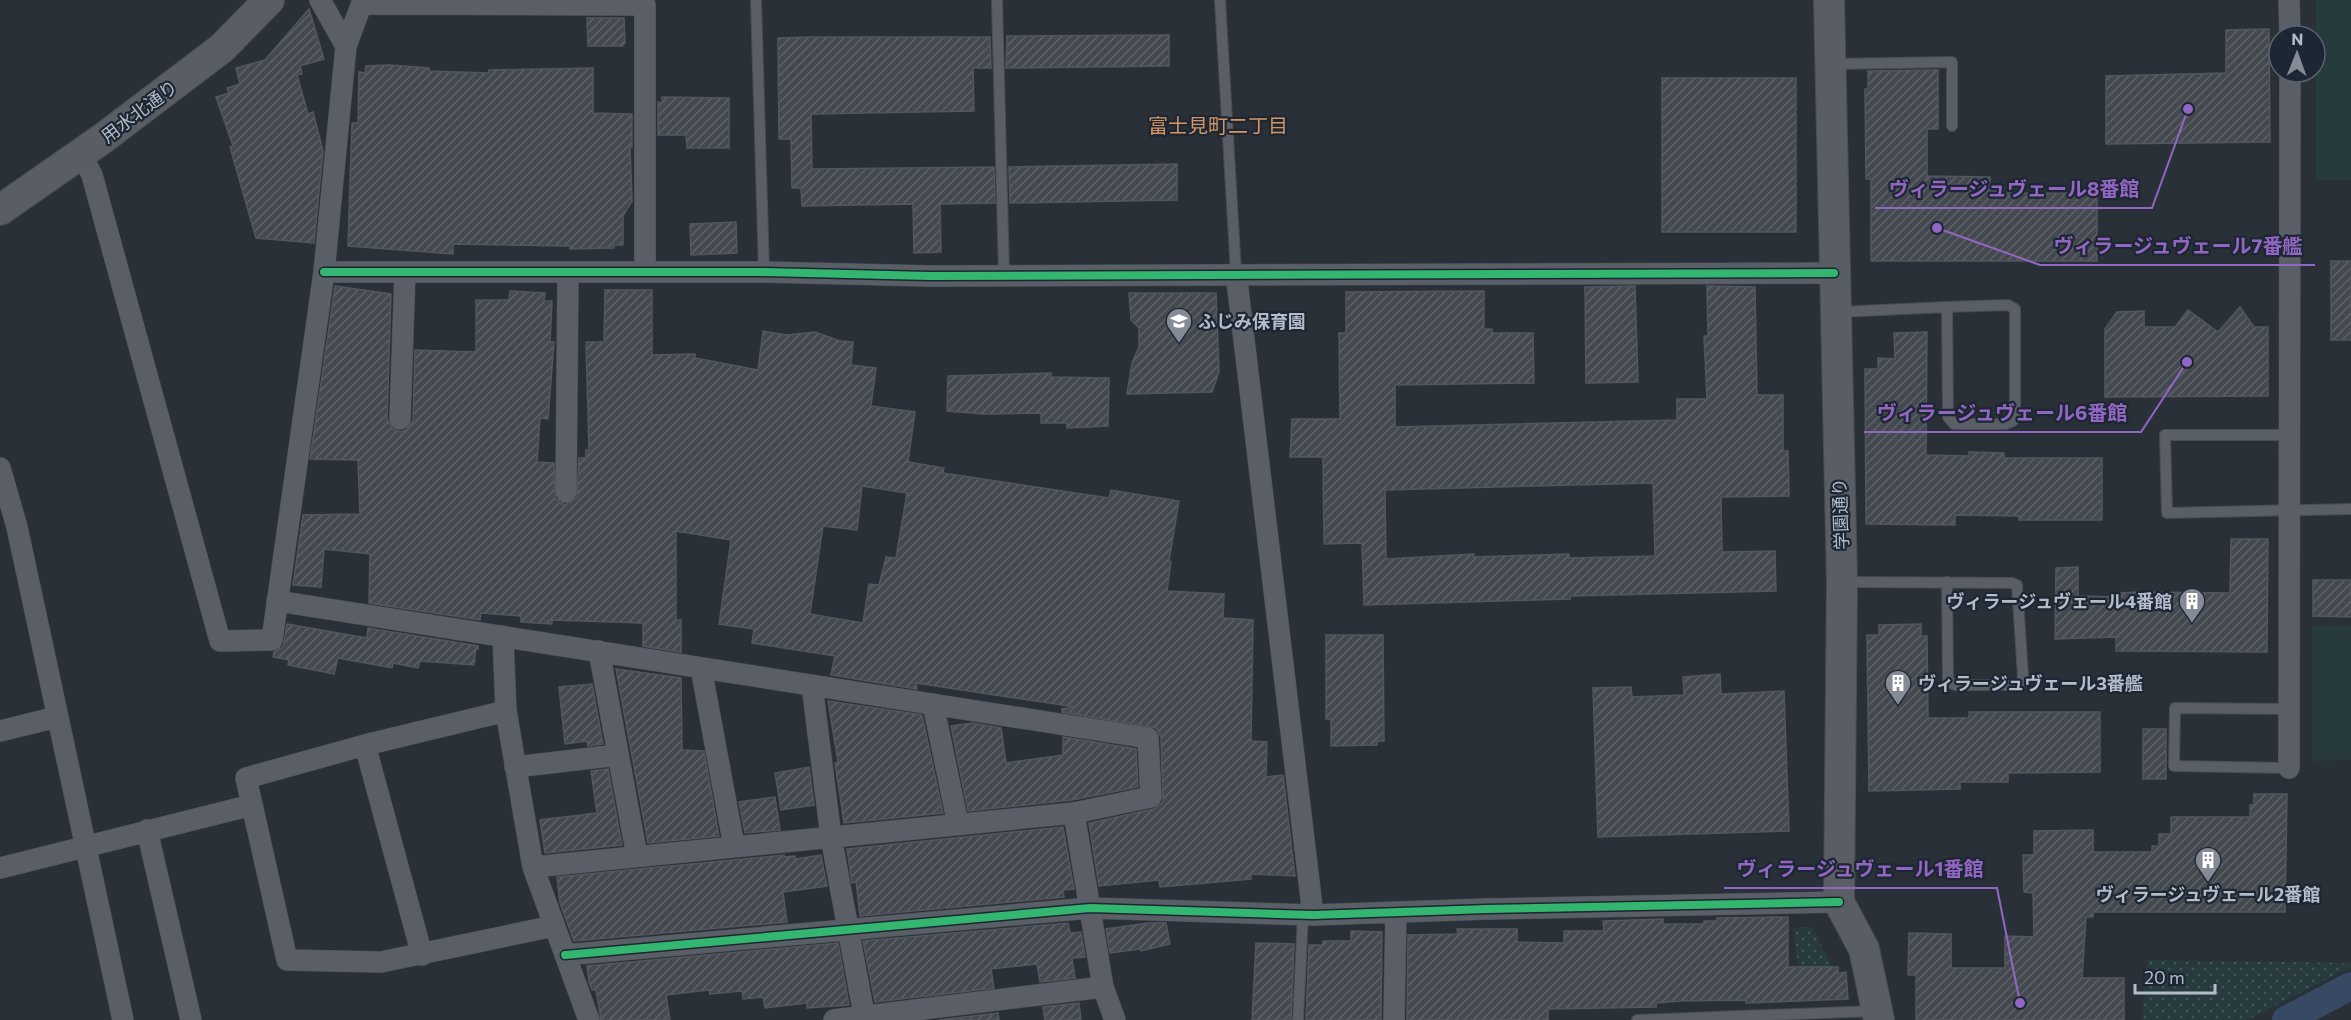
<svg xmlns="http://www.w3.org/2000/svg" width="2351" height="1020" font-family="Commissioner,'Noto Sans JP',sans-serif">
<defs>
<pattern id="park-dots" width="8" height="8" patternUnits="userSpaceOnUse" patternTransform="scale(1.5)"><rect width="8" height="8" fill="#273a3e"/><path d="M2 2h.1M6 6h.1" fill="none" stroke="#445559" stroke-width="1.8" stroke-linecap="round"/></pattern>
<pattern id="building-hatch" width="6" height="6" patternUnits="userSpaceOnUse" patternTransform="scale(1.5)"><rect width="6" height="6" fill="#444950"/><path d="M-1 1l2-2M0 6l6-6M5 7l2-2" fill="none" stroke="#5d6168"/></pattern>
</defs>
<rect width="100%" height="100%" fill="#2a3038"/>
<path fill="#273a3e" d="M2316,0H2351V180H2316Z
M2312,626H2351V760L2312,761Z"/>
<path fill="url(#park-dots)" d="M1812,927L1835,973L1798,972L1794,928Z
M2147,960L2351,963V967L2247,1020H2142Z"/>
<g fill="none" stroke-linecap="round" stroke-linejoin="round">
<path stroke="#384963" stroke-width="28" d="M2286,1020L2351,986"/>
</g>
<path fill="url(#building-hatch)" stroke="#52575f" stroke-width="1.5" fill-rule="evenodd" d="M309,9L324,59L300,66L302,74L297,75L308,114L313,112L323,151L314,243L256,238L230,147L233,146L216,97L229,93L227,88L240,84L236,68L265,60Z
M587,18H624L625,43L622,46H588Z
M2269,29L2270,142L2106,144V76L2226,73V30Z
M1169,35V66L1006,68L1007,36Z
M810,37H990L991,68H973L974,111L811,114L812,169L994,167L995,203L940,204L941,252L914,253L913,204L802,206L801,188H792L791,139H779L778,38Z
M389,65L429,68V71L489,73V70L593,68V113L632,114V147H630L632,201L623,216V245H614V248L570,249V246L453,244V254L348,246L352,123H358L359,72L365,73L366,66Z
M1938,70V129H1927V176L1990,177V191L2003,190L2004,193H2097V261H1871V179H1866L1865,89H1868V71Z
M1662,78H1796V232H1662Z
M662,97L729,98V148H687L686,135H658V102L662,103Z
M1177,164V200L1010,203L1009,167Z
M736,222L737,253L691,255L690,224Z
M2331,261H2351V340H2331Z
M335,286L391,294L387,419L393,429L400,432L406,430L413,420L415,350L476,352V300H509L510,291L545,293L544,301H552L550,342H554L548,419L540,418L537,462L554,463L555,498L565,505L577,498L579,458H586V450H589L586,342H604L605,290H652V355L695,354V358L758,370L763,331L787,335L815,332L840,341L853,342L851,365L876,368L871,406L915,412L908,462L944,468L943,473L1109,498L1111,490L1179,501L1169,561L1171,562L1167,591L1224,594L1223,618L1253,620L1251,741L1267,742L1266,777L1283,775L1295,876L1251,874V879L1160,887L1159,880L1099,886L1089,823L1154,809L1163,802L1161,737L1156,728L1062,712V709L1075,707L916,683L917,689L831,675L835,656L752,643L754,629L719,624L731,540L676,531V620H681V652L643,646V623L552,620V624L521,622V616L481,613L480,620L369,603L370,554L324,549L321,587L293,585L303,515L360,514L358,460L310,459ZM862,486L907,493L896,558L886,557L879,585L869,584L863,623L810,614L823,526L857,530Z
M1635,286L1638,382L1586,383L1585,287Z
M1707,286L1755,287L1757,395H1783V451H1788L1789,496L1721,497L1722,552L1775,551L1776,591L1570,596V599L1364,605L1362,543L1324,544L1323,457H1290L1292,419H1340L1339,333H1346V292L1484,291V329H1492V333H1533L1534,383L1395,385V427L1677,420V399H1707L1704,336H1708ZM1653,483L1655,556L1569,558V554L1473,557L1474,554L1386,559L1385,490Z
M1129,293H1216L1219,372L1212,392L1127,394L1132,363L1139,347V328L1131,320Z
M2240,307L2254,327H2268V396L2105,397V329L2117,312L2144,311V327H2175L2188,310L2218,332Z
M1927,332L1926,455L1969,456V452L2004,453V458H2102V520H2019V516L1955,515V525L1866,524L1865,369H1878V358L1895,359L1894,333Z
M1051,373V377L1109,378L1108,426L1067,428V423H1041V413L984,414L947,411L948,376Z
M2231,539H2268L2267,652L2116,651V637L2055,639L2056,568L2078,567V596L2120,597V593L2138,592L2230,593Z
M2313,580H2351V617L2313,616Z
M287,624L367,638L368,628L478,646V649H476L474,665L420,661L418,668L393,663L392,668L338,658L334,674L288,665L289,660L273,657L274,652L283,647Z
M1921,624V636H1927L1928,718H1969V712H2100V772L2008,773V782H1960V789L1869,791L1867,635H1879V625Z
M1326,635H1383L1384,741H1377V745L1331,746V719H1326Z
M616,669L681,678L682,750L704,751L719,836L648,843Z
M1720,674L1721,694L1784,691L1789,831L1598,837L1593,688L1631,687L1632,697L1684,695L1683,677Z
M592,684L603,744L588,746L587,741L565,744L559,687Z
M828,701L922,715L943,813L844,823L835,763L838,762Z
M972,723L1001,728L1006,763L1063,755V737L1136,749L1138,787L1072,800L968,811L951,726Z
M2143,729H2166V779H2143Z
M809,767L814,805L781,810L775,773Z
M608,769L622,845L545,853L540,820L597,813L591,771Z
M2254,794H2287L2285,912H2093V917H2086L2082,978H2124V1020H1916V975H1908L1909,933L1951,934V968H2005V936L2034,937L2033,893L2024,892L2023,855H2034V831L2093,830V852H2152V846H2159V834H2171V817H2250V805H2254Z
M775,797L780,830L745,833L739,802Z
M1063,827L1074,889L1063,890L1064,897L860,916L856,882L852,883L847,849Z
M784,855V857L795,856V859L821,855L827,886L783,892L787,922L574,941L560,903L557,877Z
M1788,917V967H1838V973L1846,972L1848,999L1746,1003V1000L1681,1001L1656,1003V1007L1548,1009V1020H1407L1408,935L1458,934L1457,929H1517V942L1564,943V931H1604L1603,921L1663,919V924H1704V921H1717V918Z
M1068,923L1070,933L1081,932L1085,957L1072,958L1075,978L1040,982L1037,964L991,969L994,988L875,1002L863,941Z
M1148,923H1166L1170,944L1141,951L1140,949L1110,953L1106,929Z
M1351,931L1382,932L1381,1020H1306L1309,945H1323V941H1351Z
M838,943L849,1005L807,1008V1003L765,1008L763,997L743,999L742,991L710,994L709,990L666,995L670,1020H601L596,990H592L589,982L587,966Z
M1256,943L1294,944L1291,1020H1252Z
M1079,1003L1081,1020H1045L1043,1007Z
M998,1013L999,1020H939Z"/>
<g fill="none" stroke-linecap="round" stroke-linejoin="round">
<g stroke="#484c53" stroke-width="12">
<path id="lane" d="M756,0L764,272
M997,0L1004,275
M1220,0L1236,273
M1834,64L1952,62V126
M2008,305L2015,309V413L2013,421L2006,424H1954L1948,417L1947,307Z
M1838,312L1947,307
M2290,435H2165L2167,513L2351,509
M1843,582L2012,583L2017,585L2023,676L2021,683L2014,685H1955L1948,682L1947,582
M2289,709L2175,708L2174,766L2289,768
M1298,1020L1303,915
M1637,1020L1875,1011"/>
</g>
<g stroke="#484c53" stroke-width="22">
<path id="street" d="M320,0L346,46
M2289,0L2290,36
M362,4L645,5V272
M81,154L92,175L220,641L272,640L324,272L346,46L363,0
M324,272H764L930,276L1834,273
M1236,273L1313,915
M400,419L405,272
M0,468L17,527L123,1020
M566,492L568,272
M277,601L1148,738L1151,797L1074,813L1103,987L1115,1020
M503,636L506,711L533,867L589,1020
M599,651L637,856
M701,668L734,846
M812,685L831,837L865,1020
M933,704L958,824
M506,711L365,745L246,778L287,960L381,962L554,926
M0,731L57,717
M365,745L422,955
M515,767L618,755
M2289,768L2290,72
M147,830L191,1020
M533,867L1074,813
M0,868L252,805
M565,955L1090,908L1313,915L1487,909L1839,902
M834,1020L1103,987
M1394,1020L1396,912"/>
</g>
<g stroke="#484c53" stroke-width="32">
<path id="secondary" d="M1829,0L1842,582L1839,902L1864,949L1879,1020
M0,210L102,139L222,48L269,0"/>
</g>
<use href="#lane" stroke="#5a5e66" stroke-width="10"/>
<use href="#street" stroke="#5a5e66" stroke-width="21"/>
<use href="#secondary" stroke="#595d64" stroke-width="30"/>
<g stroke="#1d2633" stroke-width="11">
<path id="cycleway" d="M324,272H764L930,276L1834,273
M565,955L1090,908L1313,915L1487,909L1839,902"/>
</g>
<use href="#cycleway" stroke="#33b770" stroke-width="8"/>
</g>
<defs>
<g id="school-pin" transform="scale(1.35)"><path d="M0 17L-7.5 6A9.5 9.5 0 1 1 7.5 6Z" fill="#848b96" stroke="#1d2633"/><path d="M0-5L7-2L0 1L-7-2ZM-4 1L0 2.5L4 1V4Q0 6-4 4Z" fill="#fff"/></g>
<g id="building-pin" transform="scale(1.35)"><path d="M0 17L-7.5 6A9.5 9.5 0 1 1 7.5 6Z" fill="#848b96" stroke="#1d2633"/><path d="M-4-6H4V6H1V3H-1V6H-4ZM-2.5-4.3h1.7v1.8h-1.7ZM.8-4.3h1.7v1.8H.8ZM-2.5-1h1.7V.8h-1.7ZM.8-1h1.7V.8H.8Z" fill="#fff"/></g>
</defs>
<g fill-rule="evenodd">
<use href="#school-pin" x="1179" y="321"/>
<use href="#building-pin" x="2192" y="601"/>
<use href="#building-pin" x="1898" y="683"/>
<use href="#building-pin" x="2208" y="860"/>
</g>
<g text-anchor="middle" dominant-baseline="central" stroke-width="4.5" stroke-linejoin="round" paint-order="stroke">
<g font-size="18" fill="#b4bcc9" stroke="#1d2633">
<text transform="translate(139 111) rotate(-37)">用水北通り</text>
<text transform="translate(1840 514) rotate(-92)">学園通り</text>
</g>
<g font-size="18" font-weight="bold" fill="#b4bcc9" stroke="#1d2633" text-anchor="start">
<text x="1198" y="321">ふじみ保育園</text>
<text x="2172" y="601" text-anchor="end">ヴィラージュヴェール4番館</text>
<text x="1918" y="683">ヴィラージュヴェール3番艦</text>
<text x="2208" y="894" text-anchor="middle">ヴィラージュヴェール2番館</text>
</g>
<g font-size="20" fill="#d59563" stroke="#1d2633">
<text x="1218" y="125">富士見町二丁目</text>
</g>
</g>
<path fill="none" stroke="#9266c3" stroke-width="2" d="M2188 109L2152 208H1875M1937 228L2040 265H2315M2187 362L2141 432H1864M2020 1003L1997 888H1724"/>
<g fill="#9266c3" stroke="#1d2633" stroke-width="2">
<circle cx="2188" cy="109" r="6"/>
<circle cx="1937" cy="228" r="6"/>
<circle cx="2187" cy="362" r="6"/>
<circle cx="2020" cy="1003" r="6"/>
</g>
<g font-size="20" text-anchor="middle" font-weight="bold" fill="#9266c3" stroke="#1d2633" stroke-width="4.5" stroke-linejoin="round" paint-order="stroke">
<text x="2014" y="196">ヴィラージュヴェール8番館</text>
<text x="2178" y="253">ヴィラージュヴェール7番艦</text>
<text x="2002" y="420">ヴィラージュヴェール6番館</text>
<text x="1860" y="876">ヴィラージュヴェール1番館</text>
</g>
<g transform="translate(2297 54) rotate(1)"><circle r="28" fill="#1d2633" stroke="#59626f" stroke-width="1.5"/>
<path d="M0-4.5L10 22L0 15L-10 22Z" fill="#848b96"/>
<text y="-9" font-size="16" font-weight="bold" text-anchor="middle" fill="#b4bcc9">N</text>
</g>
<path d="M2135 984v9h80v-9" fill="none" stroke="#b4bcc9" stroke-width="3"/>
<text x="2144" y="984" font-size="18" fill="#b4bcc9" stroke="#1d2633" stroke-width="4.5" paint-order="stroke">20 m</text>
</svg>
